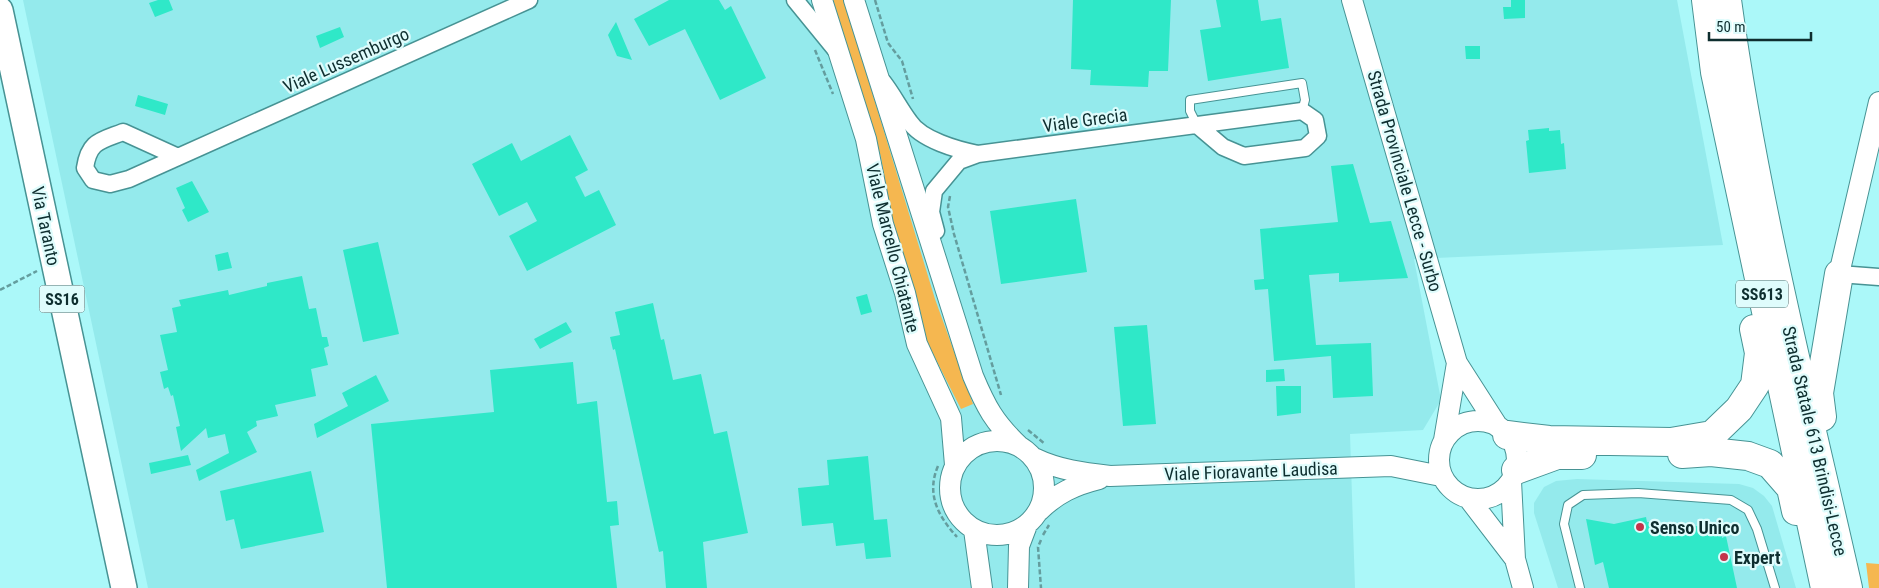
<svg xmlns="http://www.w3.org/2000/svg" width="1879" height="588" font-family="'Roboto Condensed',sans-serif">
<rect width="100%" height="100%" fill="#abf8f9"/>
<path fill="#94eaec" d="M23,0H1677L1723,245L1414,259L1441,400L1423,430L1350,434L1355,588H148Z
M1577,479L1739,484L1753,488L1764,496L1772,506L1796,588H1558L1534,513V503L1544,487L1556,481Z"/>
<path fill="#f5b750" d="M833,0H844L935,299L973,404L961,409L927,342L918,301L892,224L881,157Z
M1866,563L1879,564V588H1869Z"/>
<path fill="#2fe8c8" d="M158,0H169L173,10L155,17L149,3Z
M669,0H719L725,10L731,6L766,78L720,100L685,29L649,46L634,19Z
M1073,0H1171L1168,71H1149L1148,87L1090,85L1091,70L1071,69Z
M1216,0H1258L1261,21L1281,18L1289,68L1208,81L1200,30L1221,27Z
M1511,0H1525V18L1504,19L1503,7H1511Z
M616,22L632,60L617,56L608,35Z
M340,27L344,37L320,48L316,36Z
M1465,46H1480V59H1466Z
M138,95L168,104L165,115L135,106Z
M1549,128V131L1560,130L1561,144L1564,143L1566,169L1529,173L1526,141L1529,140L1528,130Z
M570,135L588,170L575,177L585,197L599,190L616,225L527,271L509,236L537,221L527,202L499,216L472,164L512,143L521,161Z
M1353,164L1370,223L1391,221L1408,278L1339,282V273L1309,275L1316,345L1371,343L1373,396L1333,398L1331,356L1274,361L1268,289L1255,290L1254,280L1264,279L1260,229L1338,222L1331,166Z
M192,181L209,212L188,222L182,210L185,208L176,188Z
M1076,199L1087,272L1001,284L990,211Z
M378,242L399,334L363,342L343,250Z
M228,252L232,268L218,271L215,255Z
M302,276L309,309L316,308L322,337H327L329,346L324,348L328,365L311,369L316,396L275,405L278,416L256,421L257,426L247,432L257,452L199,481L196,470L229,453L225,434L208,438L206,428L181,451L176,427L180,426L173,395L171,396L168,387L164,389L160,372L168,370L160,335L177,332L172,308L181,306L179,300L228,290L229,295L267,286V283Z
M867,294L872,312L861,315L856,297Z
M653,303L661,340L664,339L673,380L701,374L714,434L727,431L748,533L703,542L707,588H666L663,551L659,552L615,349L613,350L610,337L620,335L615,312Z
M566,322L572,332L540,349L534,339Z
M1147,325L1156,424L1123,426L1114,327Z
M573,362L577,404L597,401L607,502L617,501L619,525L610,526L617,588H387L371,424L494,412L490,370Z
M1284,369L1285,381L1266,382V370Z
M376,375L389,401L317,438L314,424L348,406L342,393Z
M1276,386H1301V413L1277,416Z
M188,455L191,465L151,474L149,463Z
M868,456L874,520L887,519L891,557L866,559L864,543L836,546L833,523L802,526L798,488L829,485L827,460Z
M311,471L324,532L241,549L234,519L226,521L220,491Z
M1646,517L1647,522L1691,525L1721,531L1722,538L1726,536L1737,588H1609L1603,562L1595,565L1586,519L1614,524Z"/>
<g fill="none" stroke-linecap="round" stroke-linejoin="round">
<g stroke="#479394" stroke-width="10">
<path id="service" d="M1197,125L1190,111V100L1302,83L1305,100L1302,111
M1580,588L1564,524L1568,505L1583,495L1638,493L1731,500L1748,510L1757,529L1775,588"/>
</g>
<g stroke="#479394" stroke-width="19">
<path id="minor" d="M795,0L835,49
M883,82C893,95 900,109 909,121C921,140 958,150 978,154
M178,157L123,132C100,141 89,141 85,168L93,180L110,184L129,179L178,157L529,0
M936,231L931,212L934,191L959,161L978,154L1302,111L1315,120L1318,136L1305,148L1244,156L1223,147L1197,125
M1839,274L1879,277"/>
</g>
<g stroke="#479394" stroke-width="22">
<path id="tertiary" d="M822,0L866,139L883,224L905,293L917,344L951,418L955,465
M854,0L973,376C986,407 994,422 1019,446
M1352,0L1457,363L1498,427
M1839,274L1879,102
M1439 460a39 39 0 1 1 78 0a39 39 0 1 1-78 0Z
M1444,440L1457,363
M950 488a47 47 0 1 1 94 0a47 47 0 1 1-94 0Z
M1034,458C1059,470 1083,473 1110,476L1391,466L1441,476
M1511,481L1515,559L1523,588
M1469,499L1515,559
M1039,511C1057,493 1075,485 1099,479
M974,530L982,588
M1018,588L1019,546L1027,525"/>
</g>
<g stroke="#479394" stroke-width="28">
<path id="primary" d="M0,10L124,588"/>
</g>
<g stroke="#479394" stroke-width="30">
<path id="trunk" d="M1706,0L1715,72L1825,588
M1727,0C1754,198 1804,393 1848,588
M1822,417L1819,393L1839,274
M1507,435L1549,440L1671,442L1712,435L1739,409L1755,385L1759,353L1754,329
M1682,454L1711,452L1748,456L1770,464L1791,488L1796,511
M1516,470L1557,455H1582"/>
</g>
<path stroke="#649d9e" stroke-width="2.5" stroke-dasharray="5 2.5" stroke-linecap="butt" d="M875,0L888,43L902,61L913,99
M815,50L833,94
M950,196L948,207L954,234L1001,395
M0,290L37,271
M1028,430L1045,444
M938,466C926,494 938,516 957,537
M1043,535L1049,525
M1041,540L1038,547L1041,588"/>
<use href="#service" stroke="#fff" stroke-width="8"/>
<use href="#minor" stroke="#fff" stroke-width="16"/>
<use href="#tertiary" stroke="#fff" stroke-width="20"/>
<use href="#primary" stroke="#fff" stroke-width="25"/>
<use href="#trunk" stroke="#fff" stroke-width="28"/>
</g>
<g fill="#c4344a" stroke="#dffcfc" stroke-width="2">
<circle cx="1640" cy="527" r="5"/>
<circle cx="1724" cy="557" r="5"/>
</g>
<g text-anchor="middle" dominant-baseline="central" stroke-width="4.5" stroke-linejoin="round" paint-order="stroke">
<g fill="#dffcfc" stroke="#4d6c6c" stroke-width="1">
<rect x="1736" y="280.5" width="52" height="27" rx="4"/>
<rect x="39.5" y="285.5" width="45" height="27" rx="4"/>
</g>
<g font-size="16" font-weight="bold" fill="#0e2e2f">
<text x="1762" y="294">SS613</text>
<text x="62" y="299">SS16</text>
</g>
<g font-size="18" fill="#0e2e2f" stroke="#dffcfc">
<text transform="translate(346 60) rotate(-24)">Viale Lussemburgo</text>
<text transform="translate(1085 120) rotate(-8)">Viale Grecia</text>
<text transform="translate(1405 181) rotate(74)">Strada Provinciale Lecce - Surbo</text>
<text transform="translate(46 226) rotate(78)">Via Taranto</text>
<text transform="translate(893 248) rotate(76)">Viale Marcello Chiatante</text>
<text transform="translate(1815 441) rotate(77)">Strada Statale 613 Brindisi-Lecce</text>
<text transform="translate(1251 471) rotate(-2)">Viale Fioravante Laudisa</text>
</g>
<g font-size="18" font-weight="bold" fill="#0e2e2f" stroke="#dffcfc" text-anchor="start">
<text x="1650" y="527">Senso Unico</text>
<text x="1734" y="557">Expert</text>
</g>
</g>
<path d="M1709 32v8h102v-8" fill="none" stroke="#0e2e2f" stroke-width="2.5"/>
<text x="1716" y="32" font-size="15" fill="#0e2e2f" stroke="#dffcfc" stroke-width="4" paint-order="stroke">50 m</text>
</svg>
